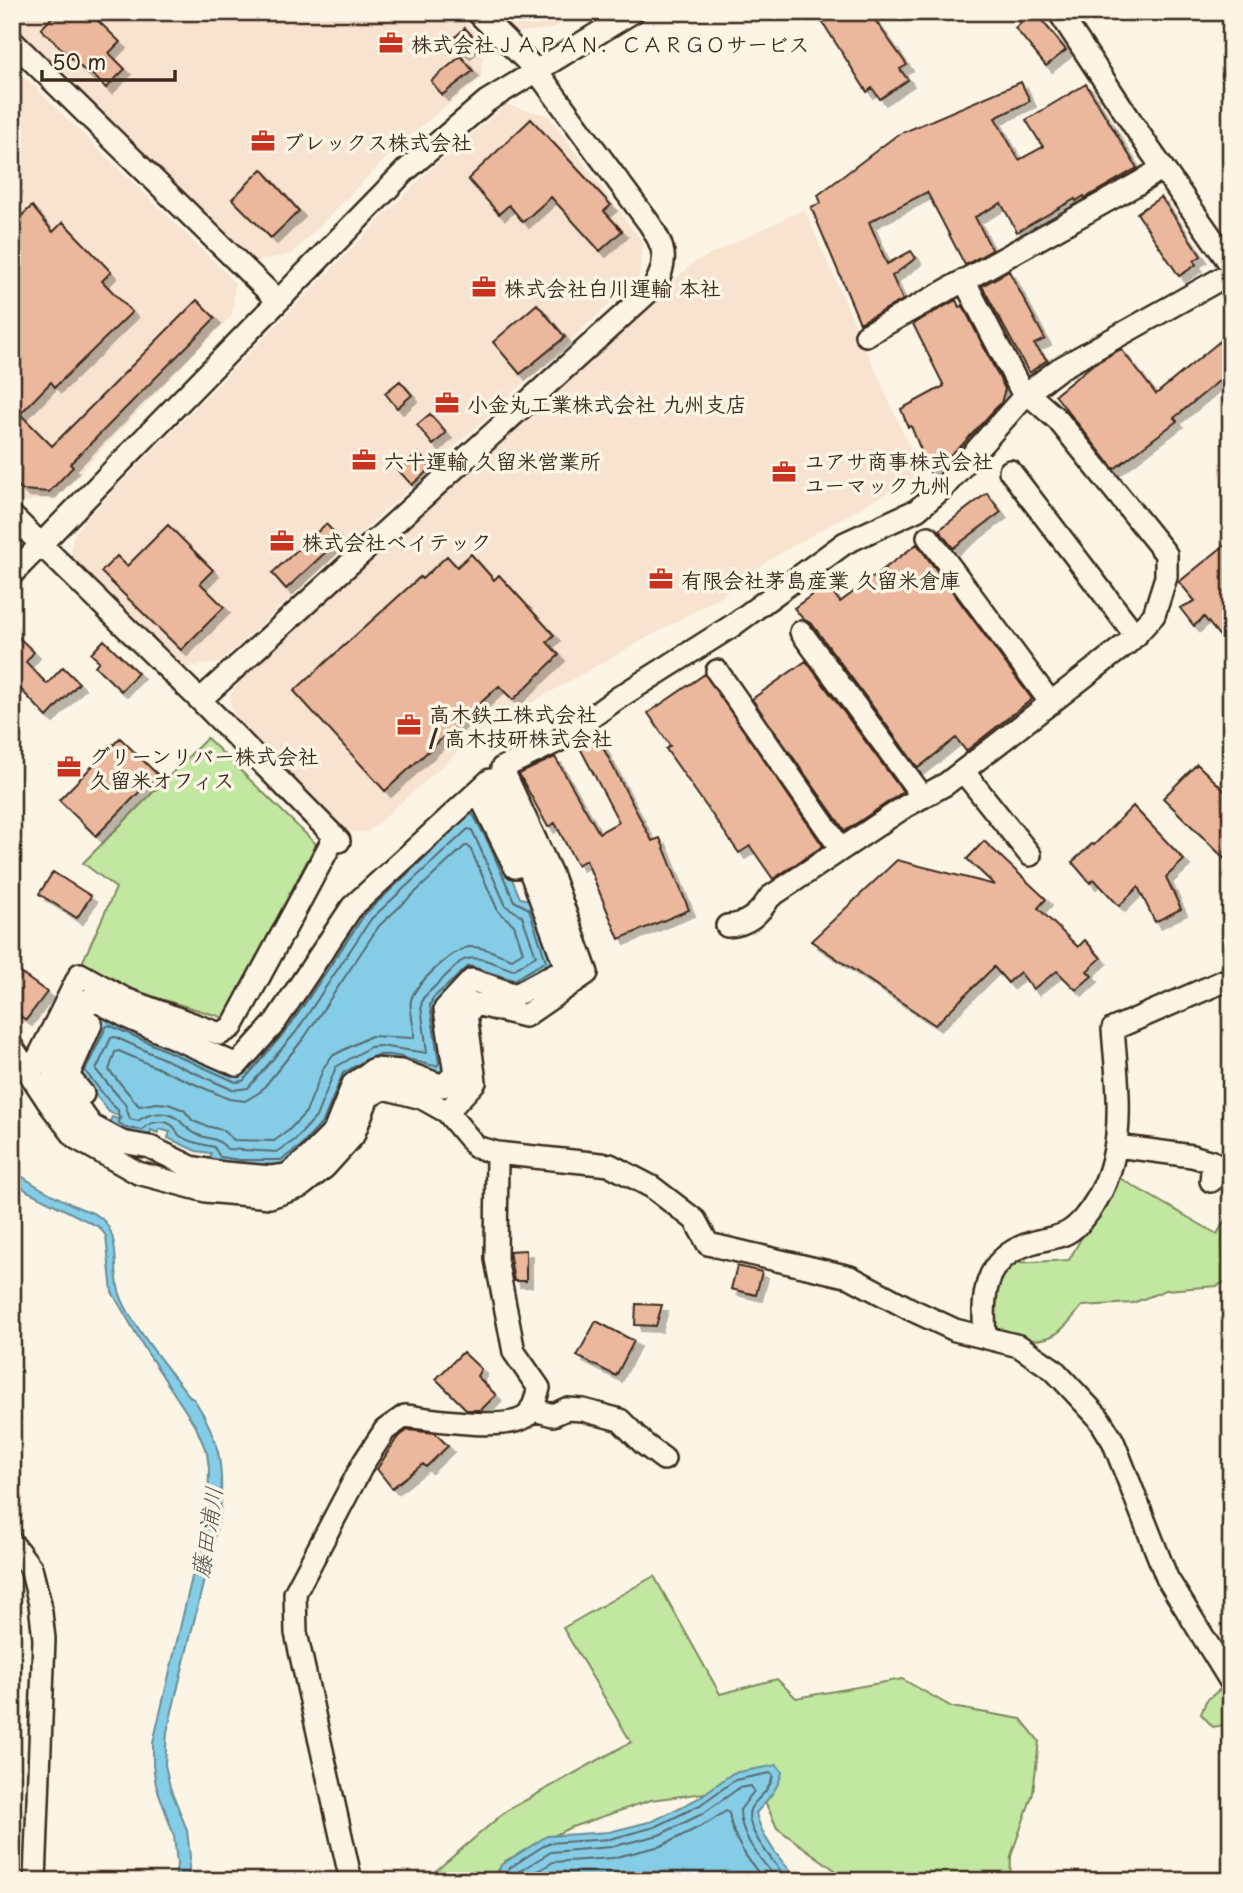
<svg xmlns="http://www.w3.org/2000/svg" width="1243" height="1893" font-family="'Playpen Sans','Klee One',sans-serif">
<defs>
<filter id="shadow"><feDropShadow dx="6" dy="6" stdDeviation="0" flood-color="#0004"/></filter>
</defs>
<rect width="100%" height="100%" fill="#fcf5e5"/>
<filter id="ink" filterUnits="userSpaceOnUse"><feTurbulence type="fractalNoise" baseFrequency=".0143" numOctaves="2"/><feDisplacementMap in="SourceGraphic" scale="14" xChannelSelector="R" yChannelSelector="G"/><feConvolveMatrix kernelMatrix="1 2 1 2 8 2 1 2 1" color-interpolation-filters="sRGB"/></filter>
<g filter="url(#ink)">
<path fill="#f7e3cf" d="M12,12H455L484,41L481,78L402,142L292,254L254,262L12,27Z
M493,12H580L551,29L514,33Z
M12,65L235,282L232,315L57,496L16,504L12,501Z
M506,105L548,115L643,243L639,277L219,663L181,668L78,567L71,553L73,536L86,519L423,176Z
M804,209L921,473L772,558L722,596L484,729L368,832H348L235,719L229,699L239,680L693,263Z"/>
<path fill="#c2e7a1" stroke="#7e8860" stroke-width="2" d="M207,738L316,844L225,1018L124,988L82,963L116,888L83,863Z
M1116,1176L1217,1234L1231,1210V1279L1217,1286L1166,1290L1133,1303L1082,1306C1076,1313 1071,1321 1064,1327C1044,1349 1014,1338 991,1328L989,1295L1012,1263L1069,1260Z
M654,1576L720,1694L777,1679L796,1698L902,1679L952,1707L1021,1719L1039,1741L1033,1793L1011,1856L1010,1881H850L777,1828L758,1786L651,1800L569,1828L505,1861L491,1881H424L506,1811L631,1742L563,1628Z
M1219,1690L1231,1703V1724L1213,1727L1201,1714L1206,1701Z"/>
<path fill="#85cde6" stroke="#678c96" stroke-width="2" d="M474,801L495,839L520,898L534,901L556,964L515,988L471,973L447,1071L441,1076L378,1061L329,1126L282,1168L209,1163L211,1153L196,1151L168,1138L170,1132L159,1129L158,1133L151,1130L149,1138L125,1135L108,1126L112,1117L120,1120L121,1117L109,1112L77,1071L104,1015L240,1075L283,1023L359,909Z
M12,1169C31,1184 51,1194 73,1205C84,1211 97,1212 105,1222C120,1241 113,1269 119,1291C127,1320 171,1373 191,1398L194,1399C220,1439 224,1466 220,1514L167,1732L165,1765L170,1787L187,1830L190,1857L188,1881H175L177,1864L174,1836L156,1785L153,1765V1743L208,1509L209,1469L207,1453L196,1427L145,1349L112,1292L106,1236L99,1227L27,1191L12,1179Z
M777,1765L782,1772C778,1790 767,1800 756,1813C762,1839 781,1861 799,1881H502L499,1870L501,1865L547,1836L609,1832L653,1821L697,1799L733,1773Z"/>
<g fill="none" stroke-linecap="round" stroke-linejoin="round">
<path stroke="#596b6e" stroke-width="2" d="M468,829L472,830L506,906L522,916L536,956L513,970C496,965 476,952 460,962L423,998L421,1006L427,1053L380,1046L370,1047L336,1067L316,1117L295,1140L277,1152L227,1149C218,1137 211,1140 198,1135C189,1131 186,1127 180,1121C169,1110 150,1112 138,1121L130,1119L125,1104L96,1070L111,1038L115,1037L233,1090L248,1088L296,1032L371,919Z
M465,846H468L471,850L498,911L514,925L523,952L512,959C499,955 484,946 470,947C454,948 414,985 411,1000C409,1013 415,1026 414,1038L371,1036L332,1056L324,1067L306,1112L288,1131L274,1141L234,1140L222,1130L203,1125L193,1121L184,1110L168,1104L157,1103L139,1106L109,1070L115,1052L119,1051L229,1099L245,1101L260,1092L304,1038L379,926Z
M367,1059L343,1073L323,1122L301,1146L281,1160H240L220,1157L214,1147C202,1144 191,1143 180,1136C177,1134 176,1129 174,1127C164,1118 149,1122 142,1130L127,1128L119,1123L118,1110L112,1105L85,1071L106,1027L109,1025L236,1082L243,1081L289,1027L365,914L435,848
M367,1059C389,1047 415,1064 437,1066L439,1063L430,1005L433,998L469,966L514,980L546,961L529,909L514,901L488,842L474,816L471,814
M508,1881V1869L548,1843L610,1839L655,1827L700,1805L735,1780L770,1773L773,1775C771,1789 760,1796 752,1806C738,1824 778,1867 789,1881
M517,1881L518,1872L551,1852L611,1847L659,1835L704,1813L739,1788L751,1786L754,1791L740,1810C740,1838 762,1860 778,1881
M528,1881L529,1877L553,1862L612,1858L661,1846L709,1822L726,1811L729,1813C733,1841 748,1860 765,1881"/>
</g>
<path fill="#ebb89d" stroke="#3b2a1e" stroke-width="2" filter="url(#shadow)" d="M57,12H89L120,42L109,53L125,69L106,88L90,72L88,74L41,29Z
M816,12H869L907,65L900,69L908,80L880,99L872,88L867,92Z
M1012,12H1035L1066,50L1046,66L1015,28L1021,23Z
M465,28L477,41L464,53L452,40Z
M461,56L473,71L442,95L431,81Z
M1021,82L1030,101L995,118L1019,160L1043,147L1026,120L1086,84L1137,168L1085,198L1084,196L1076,201L1075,199L1017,232L1001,203L975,217L992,250L965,265L927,192L869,222L887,264L911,251L916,258L892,276L903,300L860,323L811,207L821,203L818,195L897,135Z
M531,119L611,205L604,211L622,231L600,251L551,197L523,222L509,205L499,214L468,179Z
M262,169L299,211L271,238L232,199Z
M1161,197L1201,256L1194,261L1196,265L1179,276L1137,213Z
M32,206L53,232L63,222L111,272L102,281L132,312L55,387L51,382L20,414L52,446L197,300L215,318L70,464L73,467L49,492L22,490L12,480V225Z
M1009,271L1045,339L1034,344L1047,360L1029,373L982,286Z
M956,300L959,307L963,306L1005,389L1001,403L995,409L962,445L930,472L911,426L908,427L901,409L944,386L913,324Z
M537,304L565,337L520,374L493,342Z
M1231,332V371L1174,418L1177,421L1114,469L1055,395L1091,366L1121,349L1156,394Z
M400,381L412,395L397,408L385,393Z
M430,414L446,433L433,445L417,425Z
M418,453L431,468L412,485L399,471Z
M987,493L1001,512L953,548L939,530Z
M326,524L340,539L286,589L272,573Z
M168,525L213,570L200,583L224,607L181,650L101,572L117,556L127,566Z
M1231,540V650L1204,617L1194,626L1180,608L1195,601L1179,582Z
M917,544L1032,699L966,751L956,738L918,768L812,624L803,619L794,608L827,584L840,602Z
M471,554L494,580L499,575L554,635L547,642L559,655L513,700L499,686L385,791L294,691L420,577L422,579L447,556L457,567Z
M12,631L34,652L26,662L47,684L63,667L79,683L47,717L12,680Z
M104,640L138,673L121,691L95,666L99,661L91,654Z
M806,661L903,792L845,831L752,699Z
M705,674L823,846L773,879L750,846L739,853L666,749L670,746L648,713Z
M120,738L157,774L96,836L59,800Z
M598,738L652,841L660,838L689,910L619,939L586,860L577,865L555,823L548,827L519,774L555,757L599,833L619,822L580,748Z
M1197,764L1231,797V865L1163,798Z
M1133,806L1184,860L1166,877L1181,909L1155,922L1138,887L1119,906L1094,879L1090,883L1072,862L1092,844L1094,845Z
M984,841L1046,899L1038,908L1078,947L1085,940L1101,958L1087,971L1092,976L1076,990L1057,971L1033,989L1020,972L1008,983L994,967L935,1025L811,941L897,860L995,885L967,859Z
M53,872L91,896L77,918L39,894Z
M12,967L47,992L26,1020L12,1010Z
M526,1250V1281H514L509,1251Z
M737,1266L762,1272L756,1295L731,1289Z
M636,1304L662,1305L656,1326L635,1325Z
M596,1321L634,1341L616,1376L577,1356Z
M463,1352L481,1369L477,1376L496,1395L481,1410H467L436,1379Z
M408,1430L435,1433L448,1446L426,1467L423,1464L392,1488L377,1469L397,1438Z"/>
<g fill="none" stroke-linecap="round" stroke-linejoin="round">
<g stroke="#3b2a1e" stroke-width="26">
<path id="minor" d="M1059,12L1150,150L1231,265
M12,41L278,301
M964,280L1024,396
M866,335L1139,183L1162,168
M1010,471L1136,636
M12,516L200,700L339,841
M928,537L1051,703
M12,574L405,171L487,101L633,12
M801,632L923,797
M717,671L841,849
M200,700L654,287C669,261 665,247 649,223L536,70L477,12
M963,771L1030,855
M490,780L516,833L566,968L516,995L472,980L445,1009L455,1074L443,1086L401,1071L374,1069L353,1084L334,1132L308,1158L287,1175L271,1177L224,1173L191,1167L150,1147L122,1142L92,1126L53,1074L56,1064L91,998L129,1018L237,1065L274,1024L352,907Z
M483,802L515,867
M727,926C748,925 759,914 770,897L906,806L946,784L1129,642L1154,615L1166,577V554L1058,420L1027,393
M12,1047L51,1106L76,1138L138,1173L206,1191L270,1197L300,1187L325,1167L353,1136L368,1097L384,1088L422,1098L447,1112L476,1147L497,1153L610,1165L652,1187L695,1220L708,1244L850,1277L910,1309L955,1330L1019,1346L1054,1370L1098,1417L1113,1441L1167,1578L1231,1682
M30,1074L80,974L125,999L220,1034L232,1027L335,836
M83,1094L68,1076L91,1024
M447,1112L475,1082L466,1014L476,1004L525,1016L587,973L552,876L502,768L558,741L618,698L732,626L845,543L917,510L943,488L1027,393L1059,369L1231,273
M1117,1146L1192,1156L1213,1162L1211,1181
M985,1336C982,1296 983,1260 1028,1244C1053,1235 1065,1241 1084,1218C1130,1162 1118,1095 1113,1029L1231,978
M531,1409L553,1415L566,1409L583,1410L620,1420L644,1444L664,1459
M12,1543L31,1568L40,1604L44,1639L35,1881
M351,1881L296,1633L295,1593L364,1462L385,1430L405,1416C431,1419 512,1433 529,1414C534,1408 536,1396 539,1388L514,1352L496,1259L497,1153"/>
</g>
<use href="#minor" stroke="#fcf5e5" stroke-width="21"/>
</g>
</g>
<defs>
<g id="office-bare" transform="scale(1.89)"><path d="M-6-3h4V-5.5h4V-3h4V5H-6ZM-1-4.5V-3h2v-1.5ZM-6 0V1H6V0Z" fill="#c8321e" stroke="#fcf5e5" stroke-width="2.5" paint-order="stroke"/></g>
</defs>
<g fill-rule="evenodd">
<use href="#office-bare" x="391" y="43"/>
<use href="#office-bare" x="263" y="141"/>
<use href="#office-bare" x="484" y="287"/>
<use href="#office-bare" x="447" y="403"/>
<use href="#office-bare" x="364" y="460"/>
<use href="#office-bare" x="784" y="472"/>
<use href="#office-bare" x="282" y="541"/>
<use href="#office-bare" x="661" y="579"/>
<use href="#office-bare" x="409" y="725"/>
<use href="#office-bare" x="69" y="767"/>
</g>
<g text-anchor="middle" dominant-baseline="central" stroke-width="7" stroke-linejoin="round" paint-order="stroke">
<g font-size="21" font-weight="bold" fill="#3b2a1e" stroke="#fcf5e5" text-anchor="start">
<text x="411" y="43">株式会社ＪＡＰＡＮ．ＣＡＲＧＯサービス</text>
<text x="283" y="141">ブレックス株式会社</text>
<text x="504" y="287">株式会社白川運輸 本社</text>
<text x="467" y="403">小金丸工業株式会社 九州支店</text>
<text x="384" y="460">六十運輸 久留米営業所</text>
<text x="804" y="460">ユアサ商事株式会社<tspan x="804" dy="24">ユーマック九州</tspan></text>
<text x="302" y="541">株式会社ベイテック</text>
<text x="681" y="579">有限会社茅島産業 久留米倉庫</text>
<text x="429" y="713">高木鉄工株式会社<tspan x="429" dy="24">/ 高木技研株式会社</tspan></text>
<text x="89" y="755">グリーンリバー株式会社<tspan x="89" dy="24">久留米オフィス</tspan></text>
</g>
<g font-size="23" font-style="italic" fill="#4e5350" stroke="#fcf5e5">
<text transform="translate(206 1532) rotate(-81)">藤田浦川</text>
</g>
</g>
<rect width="1243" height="1893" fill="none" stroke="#fcf5e5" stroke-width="42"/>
<rect x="21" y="21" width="1201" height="1851" fill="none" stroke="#3b2a1e" stroke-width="2.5" filter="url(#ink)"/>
<path d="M42 70v10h133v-10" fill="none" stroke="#3b2a1e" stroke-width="3.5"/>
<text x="52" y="70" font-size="21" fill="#3b2a1e" stroke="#fcf5e5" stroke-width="5" paint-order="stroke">50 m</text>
</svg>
